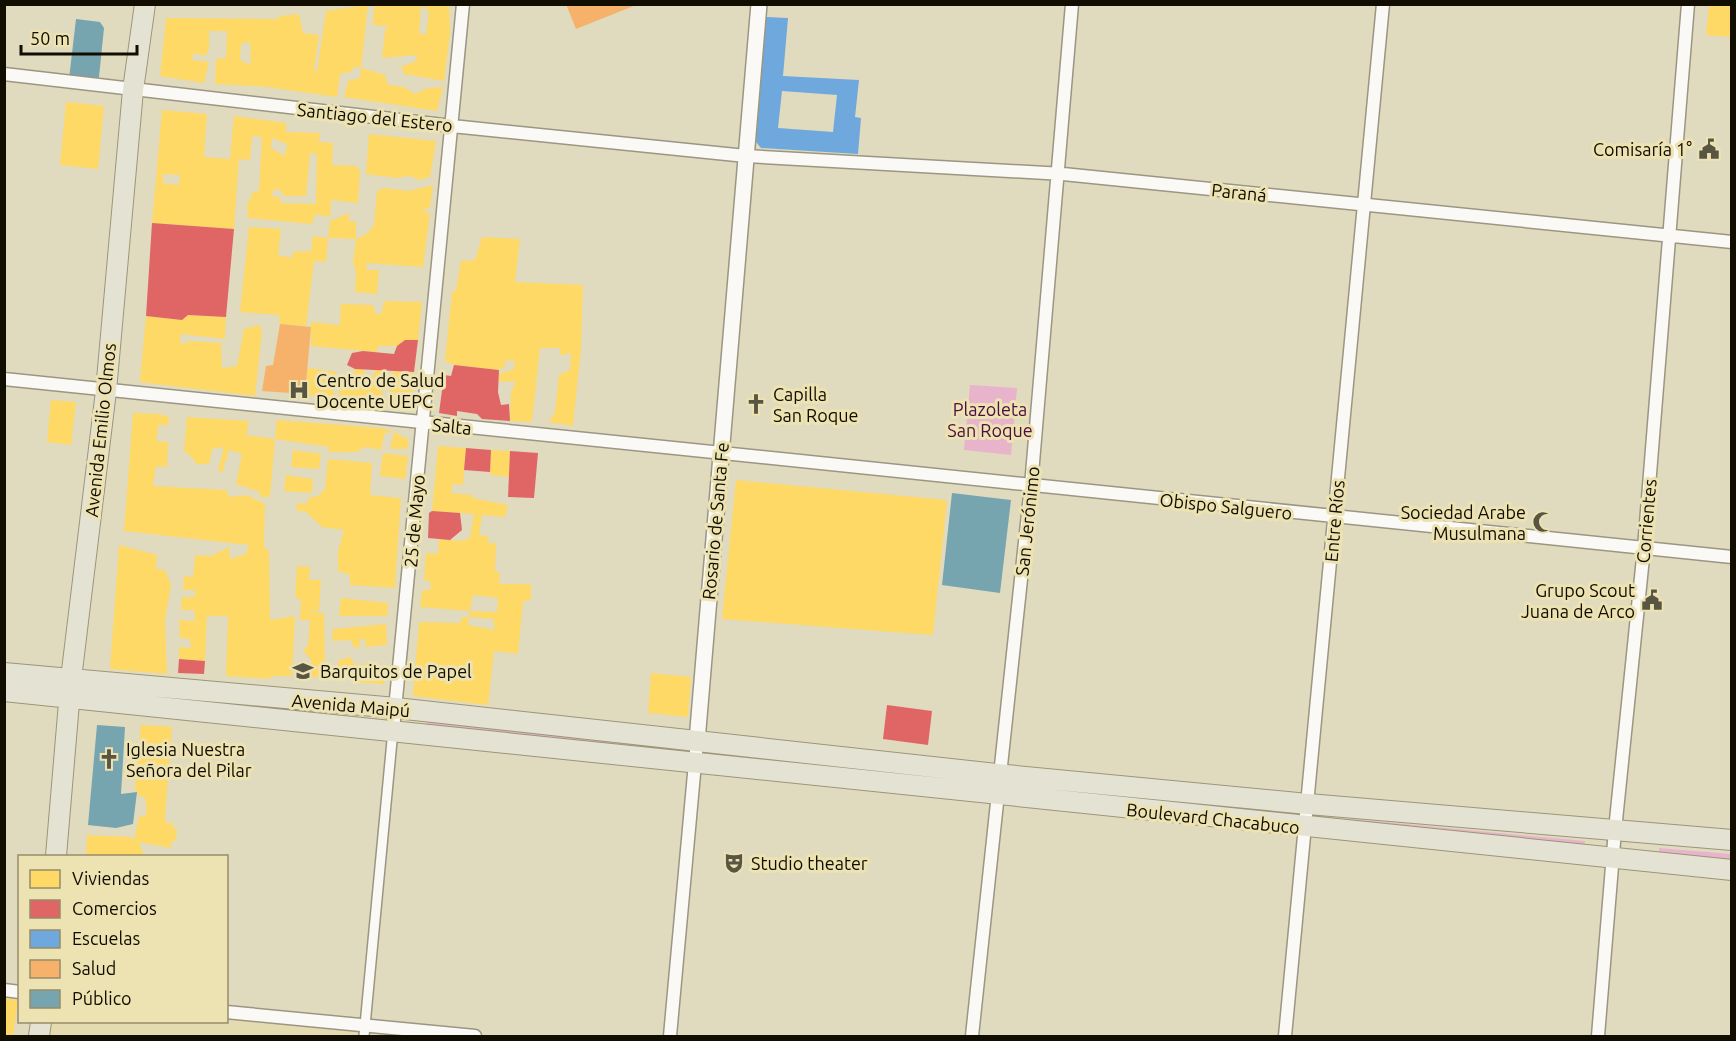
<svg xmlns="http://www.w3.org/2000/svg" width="1736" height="1041" font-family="Ubuntu,sans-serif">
<rect width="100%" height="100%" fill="#e0dabf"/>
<path fill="#e4dbb0" d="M227,1012L476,1036H39L41,1022H226Z"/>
<path fill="#e7b4cc" d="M970,385L1017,388L1011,455L964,450Z
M427,722L661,744L660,749L427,728Z
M1351,819L1585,841L1584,846L1351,825Z
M1659,848L1731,854V860L1659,853Z"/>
<path fill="#ffd966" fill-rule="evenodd" d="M422,4H449L450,33L444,81L404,74L401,67L414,62L418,58L414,55L382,58L385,30L388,26L373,25L374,8L378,5H421L419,33L426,35L429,12Z
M1709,4H1731V37L1706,35Z
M368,5L361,68L354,67L351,72L340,74L337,97L267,87L215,84L216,59L226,58L227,31H209V48L206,56L194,53L192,60L209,62L204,83L160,76L166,18L279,19V16L299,14L303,33L319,35L314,71H317L326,11ZM250,42L251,65L240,60L241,44Z
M361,68L385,75L388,85L404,87L415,94L428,88L443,87L437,111L344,97L348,81L360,78Z
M66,102L104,106L98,169L60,165Z
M162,110L207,114L204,157L230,159L234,116L286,123V132L320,133L319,142L333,143L332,165L356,166L360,171L358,203L331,200L330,217L315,214L312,224L248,218L247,205L253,192L259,191L262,137L252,136L250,160L239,159L234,229L152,223ZM272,138L287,144L285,156L271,148ZM310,153L317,154L316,204L280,203L281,198L272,196L274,189L282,191L283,196H306ZM163,174L180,175L179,185L163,183Z
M369,134L436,141L430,177L419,180L410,176L396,178L366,174Z
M433,185L430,207L422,212L430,213L423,267L366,263L367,270H379L377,294L355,292L356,272L353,262L356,239L368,233L374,225L377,191L384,188L409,191Z
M349,213V221L356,222V239L328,238L326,262L314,261L306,326L280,324L279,315L240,312L249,227L281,229L278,255L292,258L293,252L311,251L313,236L328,238L330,221Z
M482,237L520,239L515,282L583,285L581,347L573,426L549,422L555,412L559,375L570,370L571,353L560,355V348H540L532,422L510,421L511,392L516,382L499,381V374L514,369L515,361L506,360L505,366L499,370L454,365L445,361L452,292L456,290L461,261L475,260Z
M384,301L422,302L418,340H405L397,346H378L377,352L311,346V322L340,325L341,304L373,305L375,314L382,313Z
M188,315L226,317L225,339L181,334L180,343L186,344V341L221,343L222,368L237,366L244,329L259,325L262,331L255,396L140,382L146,316L182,320Z
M308,368L336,372L333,400L305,394Z
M355,369H363L365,376H374L375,370H385L381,406L339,399L341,377L354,373Z
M393,371L414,372L412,400L405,407L387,406Z
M51,400L76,402L71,445L47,442Z
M133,413L160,414L169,417L168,426L159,424L156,441L168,442L167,467L156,466L153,486L227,490L228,497L247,495L265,504L264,547L269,551L270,620L295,616L292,676H271V679L226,676L228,616H207L205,661L179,659V647L191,648L190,639L180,638L179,620L195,621L194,610H181L182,597H195V590H183L184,576L193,577L195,555L211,556L229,547L230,559L246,554L249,545L124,531Z
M187,417L249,421L246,435L275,439L270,497H259L260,492L236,484L242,454L229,450L222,473L218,470L224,447L212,449L209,464H196L193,458L184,451Z
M277,420L381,428L394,432L385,433L381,450L366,447L356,452H328L329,447L275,439Z
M394,432L408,439V449H390Z
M438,446L466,448L463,485L453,484L451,493L472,495L473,498L508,505L505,517L482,515L479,535L488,536V543H496L495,571L500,573L499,584H531V599L523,602L518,654L494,651L488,705L413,696L419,622L460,623L462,617H469L468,625L495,630L493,619L469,617L470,611L420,607L422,591L431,589L430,581L424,580L426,553L438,554L439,539L461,541L470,538L474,514L432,511ZM473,595L498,598L497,612L470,611Z
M293,450L321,454L319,469L291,467Z
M491,450L510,451L509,477L490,475Z
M383,453L408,456L405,479L380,476Z
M328,459L372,463L370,495L401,498L395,588L350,585V575L338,571V551L344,530L322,527L306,512L296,510L297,503L306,504L309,498L318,496L325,489Z
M286,475L313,479L312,493L284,491Z
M736,480L947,500L933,635L722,619Z
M119,545L157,555L156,569L165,570L171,585L165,620L167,674L110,669Z
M297,566L310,567L309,580H321L319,611L308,610L324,614L325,668L319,677H312L311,660L303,650L308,646L310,620H300L301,600L295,597Z
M341,598L388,603L387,616H339Z
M386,624L387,645L366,647L365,639H359L361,647H353L351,640L332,641L333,629Z
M351,657L354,664L364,665L368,662L373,666H386L384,684L353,682L352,677L329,673L330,669L337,667L339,660Z
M651,673L691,677L688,717L648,713Z
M141,725L172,727L165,817L166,823H174L172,829L177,828L176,840L171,842V848L139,842L144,856H86L87,835L131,837L134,841L139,817L147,814L145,797L139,796L135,788Z
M4,998L18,1000L13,1036H4Z"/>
<path fill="#e06666" d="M152,223L234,229L226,317L188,315L182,320L146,316Z
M405,340H418L414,372L355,369L347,365L352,353L363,351L394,354L397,346Z
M454,365L499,370L498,392L501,405L509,404L510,421L482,419L477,414L457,411V416L439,413L444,375L451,376Z
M466,448L491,450L490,472L464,470Z
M510,451L538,453L534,498L508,497Z
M432,511L460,513L462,530L450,540L428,538L429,513Z
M179,659L205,661L204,674L178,673Z
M887,705L932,711L928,745L883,739Z"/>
<path fill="#6fa8dc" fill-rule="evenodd" d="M766,17L788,18L783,76L859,80L855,117L861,118L858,154L761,148L756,142ZM782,91L837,95L833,132L778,128Z"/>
<path fill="#f6b26b" d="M566,4H636V5L576,29Z
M280,324L311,327L305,394L262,391L266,366L273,365Z"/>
<path fill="#76a5af" d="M76,19L100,22L104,28L99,77L92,82L69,79Z
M952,493L1011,500L1000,593L942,585Z
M97,725L125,727L121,794L137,792L133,824L116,828L88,825Z"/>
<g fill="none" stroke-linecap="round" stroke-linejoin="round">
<g stroke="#9b9682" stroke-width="12">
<path id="pedestrian" d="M364,1036L393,730"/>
</g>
<g stroke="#9b9682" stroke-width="15">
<path id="minor" d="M4,74L452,126L746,156L1063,174L1732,242
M4,379L1732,557
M393,730L463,4
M4,990L20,992
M226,1012L475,1036
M670,1036L697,741
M972,1036L1031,486L1072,4
M1285,1036L1383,4
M1598,1036L1615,830L1644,548L1688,4"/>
</g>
<g stroke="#9b9682" stroke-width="18">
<path id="tertiary" d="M697,741L759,4"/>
</g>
<g stroke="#9c9577" stroke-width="22">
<path id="primary" d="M4,673L396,708L1006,775L1308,804L1732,840
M4,691L1732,870
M56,856L71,679L106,391L133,90L145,4
M39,1036L41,1022"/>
</g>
<use href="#pedestrian" stroke="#faf9f5" stroke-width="9"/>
<use href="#minor" stroke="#faf9f5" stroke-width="12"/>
<use href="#tertiary" stroke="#faf9f5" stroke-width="15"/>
<use href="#primary" stroke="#e4e2d3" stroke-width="20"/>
</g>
<defs>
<g id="civic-bare" transform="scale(1.62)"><path d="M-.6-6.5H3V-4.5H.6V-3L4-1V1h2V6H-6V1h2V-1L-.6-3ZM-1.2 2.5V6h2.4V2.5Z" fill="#595543" stroke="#ede2b2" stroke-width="2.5" paint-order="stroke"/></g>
<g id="hospital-bare" transform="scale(1.62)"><path d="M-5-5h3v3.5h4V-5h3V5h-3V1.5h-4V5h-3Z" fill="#595543" stroke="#ede2b2" stroke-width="2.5" paint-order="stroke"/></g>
<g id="church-bare" transform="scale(1.62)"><path d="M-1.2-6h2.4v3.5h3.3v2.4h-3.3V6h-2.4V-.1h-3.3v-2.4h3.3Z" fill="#595543" stroke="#ede2b2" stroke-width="2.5" paint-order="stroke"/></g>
<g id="mosque-bare" transform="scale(1.62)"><path d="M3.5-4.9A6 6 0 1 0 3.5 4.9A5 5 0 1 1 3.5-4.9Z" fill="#595543" stroke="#ede2b2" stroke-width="2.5" paint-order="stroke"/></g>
<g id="school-bare" transform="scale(1.62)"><path d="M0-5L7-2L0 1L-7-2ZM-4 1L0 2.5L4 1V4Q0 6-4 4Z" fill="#595543" stroke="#ede2b2" stroke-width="2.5" paint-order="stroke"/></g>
<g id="theatre-bare" transform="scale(1.62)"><path d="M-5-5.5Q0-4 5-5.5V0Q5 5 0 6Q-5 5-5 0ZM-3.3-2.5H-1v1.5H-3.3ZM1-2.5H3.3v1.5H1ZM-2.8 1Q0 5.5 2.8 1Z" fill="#595543" stroke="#ede2b2" stroke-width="2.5" paint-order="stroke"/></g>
</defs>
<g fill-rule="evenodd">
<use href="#civic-bare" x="1709" y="149"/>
<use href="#hospital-bare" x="299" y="390"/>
<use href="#church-bare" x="756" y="404"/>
<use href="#mosque-bare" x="1543" y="522"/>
<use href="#civic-bare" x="1652" y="600"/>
<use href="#school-bare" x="303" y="671"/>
<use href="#church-bare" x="109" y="759"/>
<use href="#theatre-bare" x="734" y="863"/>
</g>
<g text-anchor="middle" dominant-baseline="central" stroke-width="6" stroke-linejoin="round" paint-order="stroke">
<g font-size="18" fill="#110d00" stroke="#ede2b2">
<text transform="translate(375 117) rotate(6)">Santiago del Estero</text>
<text transform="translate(1239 192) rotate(6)">Paraná</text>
<text transform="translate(452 426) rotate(6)">Salta</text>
<text transform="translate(100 430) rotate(-84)">Avenida Emilio Olmos</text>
<text transform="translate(1226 506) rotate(6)">Obispo Salguero</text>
<text transform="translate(414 521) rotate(-85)">25 de Mayo</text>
<text transform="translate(715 521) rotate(-85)">Rosario de Santa Fe</text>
<text transform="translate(1027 521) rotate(-84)">San Jerónimo</text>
<text transform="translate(1334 521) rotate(-85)">Entre Ríos</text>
<text transform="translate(1646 521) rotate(-85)">Corrientes</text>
<text transform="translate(351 705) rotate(5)">Avenida Maipú</text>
<text transform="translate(1213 818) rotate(6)">Boulevard Chacabuco</text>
</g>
<g font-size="18" fill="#110d00" stroke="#ede2b2" text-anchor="start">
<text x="1692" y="149" text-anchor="end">Comisaría 1°</text>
<text x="316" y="380">Centro de Salud<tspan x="316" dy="21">Docente UEPC</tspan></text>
<text x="773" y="394">Capilla<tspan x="773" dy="21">San Roque</tspan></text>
<text x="1526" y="512" text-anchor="end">Sociedad Arabe<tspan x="1526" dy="21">Musulmana</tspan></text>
<text x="1635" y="590" text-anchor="end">Grupo Scout<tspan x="1635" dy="21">Juana de Arco</tspan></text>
<text x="320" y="671">Barquitos de Papel</text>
<text x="126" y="749">Iglesia Nuestra<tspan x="126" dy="21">Señora del Pilar</tspan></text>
<text x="751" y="863">Studio theater</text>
</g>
<g font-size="18" fill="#4b0d40" stroke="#ede2b2">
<text x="990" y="409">Plazoleta<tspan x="990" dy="21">San Roque</tspan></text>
</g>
</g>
<rect width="1736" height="1041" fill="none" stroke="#110d00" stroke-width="12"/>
<rect x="18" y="855" width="210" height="168" fill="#ede2b2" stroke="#958d6b" stroke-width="1.5"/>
<rect x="30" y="870" width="30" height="18" fill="#ffd966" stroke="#958d6b" stroke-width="1.5"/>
<text x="72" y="885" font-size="18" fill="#110d00">Viviendas</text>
<rect x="30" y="900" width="30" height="18" fill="#e06666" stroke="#958d6b" stroke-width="1.5"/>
<text x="72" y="915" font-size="18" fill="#110d00">Comercios</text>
<rect x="30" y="930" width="30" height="18" fill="#6fa8dc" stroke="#958d6b" stroke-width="1.5"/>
<text x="72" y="945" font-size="18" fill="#110d00">Escuelas</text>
<rect x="30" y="960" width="30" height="18" fill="#f6b26b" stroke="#958d6b" stroke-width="1.5"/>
<text x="72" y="975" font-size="18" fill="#110d00">Salud</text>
<rect x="30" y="990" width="30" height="18" fill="#76a5af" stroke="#958d6b" stroke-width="1.5"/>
<text x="72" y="1005" font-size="18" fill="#110d00">Público</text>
<path d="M21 45v9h116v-9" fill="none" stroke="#110d00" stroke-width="3"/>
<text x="30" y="45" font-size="18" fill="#110d00" stroke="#ede2b2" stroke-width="4.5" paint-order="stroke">50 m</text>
</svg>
